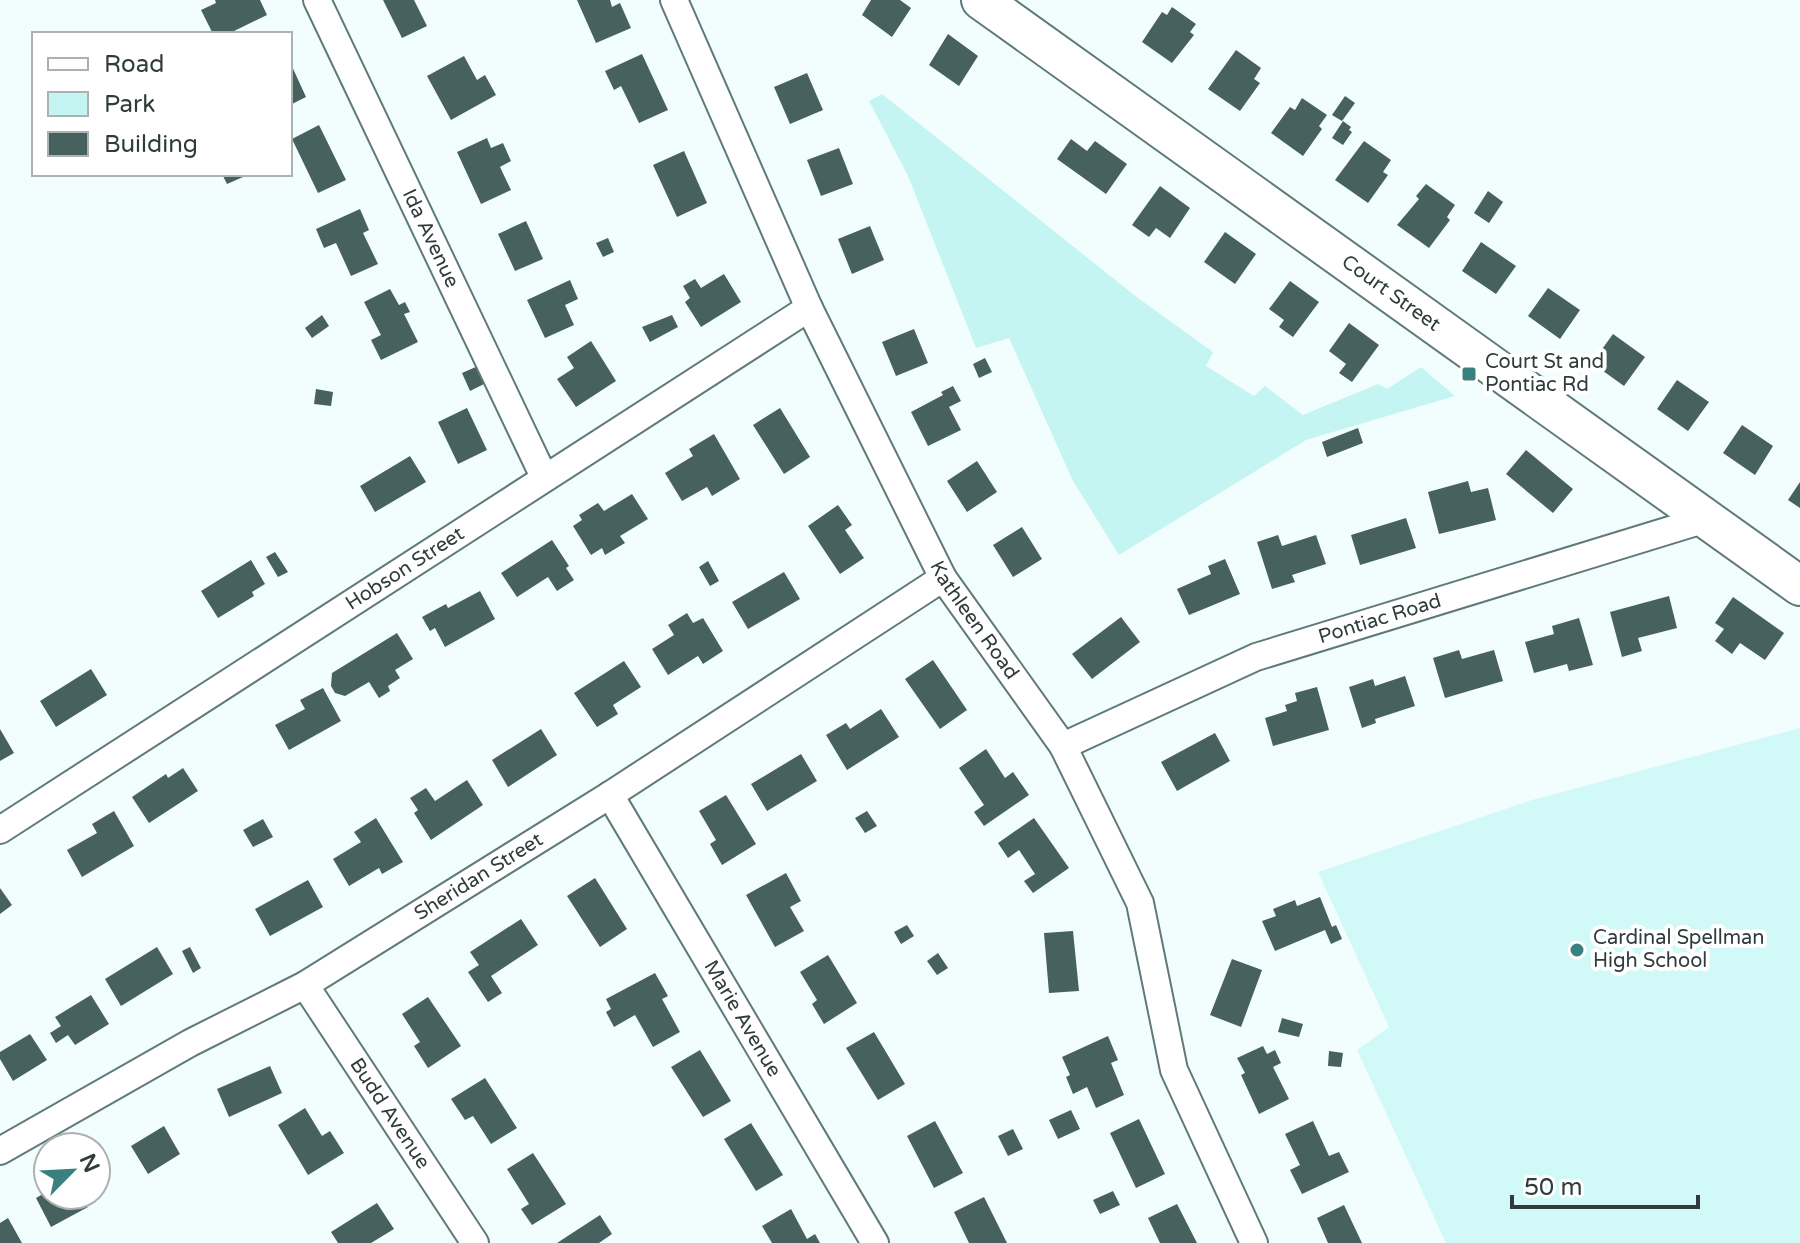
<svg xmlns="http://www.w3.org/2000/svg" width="1800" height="1243" font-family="'Varela Round',sans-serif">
<rect width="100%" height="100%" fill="#f2fefd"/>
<path fill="#d1f9f7" d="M1800,728V1243H1446L1357,1050L1389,1027L1318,872L1532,800Z"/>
<path fill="#c5f5f2" d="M882,94L1138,298L1213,352L1206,366L1254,396L1265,386L1303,415L1378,384L1387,389L1421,367L1455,396L1306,440L1119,555L1073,481L1009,338L976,348L908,176L869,101Z"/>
<path fill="#47615f" d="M215,0H260L267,15L228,34H213L201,10L216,3Z
M383,0H414L427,26L402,38Z
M577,0H610L612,7L620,3L631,28L596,43Z
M871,0H900L911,8L892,37L862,15Z
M1172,7L1196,24L1190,32L1194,35L1172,63L1142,42L1162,12L1167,15Z
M948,34L978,56L959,86L929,65Z
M1236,50L1261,68L1254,79L1260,83L1240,111L1208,89Z
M642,54L668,110L639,123L621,86L614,90L605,71Z
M464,56L477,80L485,75L496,95L451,120L427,76Z
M290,62L306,97L290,105Z
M807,73L823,110L790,124L774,87Z
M1345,96L1355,103L1342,121L1332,115Z
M1302,98L1327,115L1319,126L1322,129L1303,156L1271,133L1290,107L1295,110Z
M1343,121L1351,127L1349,130L1352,132L1343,145L1332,138Z
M319,125L346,180L318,193L292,139Z
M487,138L491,148L503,143L511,161L500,167L511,190L481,204L457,152Z
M1071,139L1087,151L1095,141L1127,164L1106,194L1057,159Z
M1364,141L1391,160L1383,172L1388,175L1368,203L1335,180Z
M839,148L853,184L821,196L807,160Z
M684,151L707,203L677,217L653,165Z
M222,174H242L243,177L227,184Z
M1426,184L1455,205L1447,217L1450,220L1429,248L1397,225L1419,199L1416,196Z
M1160,186L1190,208L1170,238L1156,228L1149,237L1132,225Z
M1488,191L1503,202L1489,223L1474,213Z
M360,209L369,230L363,233L378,264L351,276L336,243L324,248L316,229Z
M526,221L543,259L515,271L498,234Z
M870,226L884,260L852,274L838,239Z
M1225,232L1256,254L1235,284L1204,262Z
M608,238L614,252L603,257L596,243Z
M1481,242L1516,266L1496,294L1462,271Z
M724,274L741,302L701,327L685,302L690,298L683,286L695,279L701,288Z
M570,280L578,299L565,305L574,325L545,338L527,300Z
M1290,281L1319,302L1293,337L1279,327L1284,320L1269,309Z
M1548,288L1580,310L1560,339L1528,316Z
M390,289L399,305L405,302L410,312L404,314L418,342L381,360L371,340L381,335L364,302Z
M322,315L329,326L312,338L305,328Z
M672,315L678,327L650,342L642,327Z
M1349,323L1379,345L1352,382L1339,373L1346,364L1329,351Z
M914,329L928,363L896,376L882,342Z
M1613,334L1645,357L1624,386L1592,363Z
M591,341L616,381L576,407L557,379L574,368L567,357Z
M985,358L992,372L979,378L973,364Z
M478,366L486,383L470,391L462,373Z
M1677,380L1709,402L1688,431L1657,409Z
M953,386L961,401L949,407L961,430L928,446L911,412L943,395L941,392Z
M316,389L333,392L331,406L314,404Z
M467,408L487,450L458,464L438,422Z
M780,408L810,457L784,474L753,425Z
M1742,425L1773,446L1755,475L1723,453Z
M1358,428L1363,443L1327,457L1322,442Z
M714,434L740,479L712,496L707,487L682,501L665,473L693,456L689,449Z
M1526,450L1573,489L1553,513L1506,474Z
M410,456L426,482L375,512L360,486Z
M977,461L997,492L967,512L947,481Z
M1468,481L1471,492L1488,488L1496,520L1439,534L1428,492Z
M1800,482V508L1788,500Z
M632,494L648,519L620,536L625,543L605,555L602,548L591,555L573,526L582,520L579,515L598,503L604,511Z
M838,505L852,525L845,530L864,558L840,574L808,526Z
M1406,518L1416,548L1360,565L1351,535Z
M1022,527L1042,559L1013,577L993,545Z
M1278,535L1282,546L1316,535L1326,564L1292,575L1295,582L1272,589L1257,542Z
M552,540L569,566L566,568L574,580L557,591L548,577L517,597L501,573Z
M275,552L288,572L278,577L266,557Z
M1225,559L1240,594L1189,615L1177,589L1211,574L1208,566Z
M251,560L265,584L252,592L254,596L218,618L201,591Z
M708,561L719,581L710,586L699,567Z
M784,572L800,599L748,629L732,602Z
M480,591L495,619L445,647L435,628L430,631L422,617L446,604L448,608Z
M1669,596L1677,628L1638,638L1642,651L1622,657L1610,612Z
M1733,597L1784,633L1765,660L1740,643L1732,654L1715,641L1724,629L1715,623Z
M687,613L693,623L703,618L723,651L703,664L698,656L668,675L652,649L674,635L668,625Z
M1121,617L1140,642L1092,679L1072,654Z
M1579,618L1593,665L1569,671L1567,664L1534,673L1525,642L1554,634L1552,626Z
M397,633L413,659L395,670L400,678L388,686L390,691L379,698L369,682L345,696L335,693L331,686L332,673Z
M1459,650L1462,659L1494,650L1503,681L1445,698L1433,658Z
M933,660L967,710L940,729L905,679Z
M624,661L641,687L613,705L618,714L597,727L574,693Z
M91,669L107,695L56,727L40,701Z
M1405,676L1415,706L1375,719L1376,723L1362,728L1349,687L1373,679L1375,686Z
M1317,687L1329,730L1273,746L1265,718L1287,711L1285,705L1297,701L1295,693Z
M323,688L341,721L289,750L275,725L305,709L300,700Z
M881,709L899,737L847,770L826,735L846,723L850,729Z
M0,729L14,753L0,761Z
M541,729L557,755L508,787L492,760Z
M1215,733L1230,761L1177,791L1161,762Z
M986,749L1005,778L1013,772L1029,795L984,826L974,812L984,805L959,768Z
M801,754L817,781L767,811L751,784Z
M183,768L198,791L149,823L132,797L166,774L168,778Z
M467,780L483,805L431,840L414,813L418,810L410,798L426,788L435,801Z
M726,795L756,844L722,865L710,844L716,840L699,811Z
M114,811L134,846L82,877L67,850L97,833L92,824Z
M867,811L877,826L865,833L855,818Z
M376,818L403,862L382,874L379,868L349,886L333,859L361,842L354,832Z
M1034,818L1069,868L1033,893L1024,881L1035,874L1019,850L1008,858L998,843Z
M263,819L273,837L253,847L243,830Z
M786,873L801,901L790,907L804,931L775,947L746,895Z
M595,878L627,929L600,947L567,896Z
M308,880L323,907L270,936L255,909Z
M0,888L12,905L0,914Z
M1320,897L1332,927L1336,925L1342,939L1331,944L1325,930L1275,951L1262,921L1276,916L1273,909L1295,900L1297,906Z
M521,919L538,945L491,976L502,993L488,1002L468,972L479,965L470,952Z
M907,925L914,936L901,944L894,932Z
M1073,931L1079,991L1049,993L1044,933Z
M157,947L173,974L121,1006L105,979Z
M190,947L201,968L193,973L182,951Z
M938,953L948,968L937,975L927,961Z
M828,955L857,1003L824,1024L812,1004L817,1000L800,972Z
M1232,959L1262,970L1241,1027L1210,1015Z
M655,973L668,996L662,999L680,1032L653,1047L635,1015L614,1027L606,1012L611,1009L606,999Z
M91,995L109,1024L75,1045L68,1035L56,1043L50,1033L61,1026L55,1017Z
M428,997L461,1046L428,1068L414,1046L420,1042L402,1014Z
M1282,1018L1303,1024L1299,1037L1278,1032Z
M874,1032L905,1084L878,1100L846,1048Z
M30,1034L47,1060L13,1081L0,1059V1052Z
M1108,1036L1118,1060L1111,1063L1124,1095L1096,1108L1087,1087L1073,1094L1066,1077L1070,1075L1062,1057Z
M1263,1046L1267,1054L1275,1050L1281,1063L1273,1067L1289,1099L1259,1114L1241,1075L1245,1073L1237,1058Z
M700,1050L731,1101L703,1117L671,1067Z
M1329,1051L1343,1053L1341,1067L1328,1066Z
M270,1066L282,1093L229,1117L217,1089Z
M485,1078L517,1128L491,1144L473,1116L465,1120L451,1099Z
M305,1108L322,1136L330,1131L344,1153L308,1175L278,1125Z
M1071,1110L1080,1129L1058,1139L1049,1120Z
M1139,1119L1165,1174L1136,1188L1110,1133Z
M935,1121L963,1173L934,1188L907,1136Z
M1313,1121L1329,1156L1339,1152L1349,1172L1302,1194L1290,1170L1300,1165L1285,1134Z
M751,1123L783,1175L756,1191L724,1139Z
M164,1126L180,1154L148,1174L131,1146Z
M1013,1129L1023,1149L1008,1156L998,1136Z
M533,1153L566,1204L532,1225L521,1209L529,1204L507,1169Z
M48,1191V1195H81L88,1207L51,1227L36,1198Z
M1113,1191L1120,1205L1100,1214L1093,1200Z
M984,1197L1007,1243H969L954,1212Z
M377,1203L394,1229L371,1243H338L331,1232Z
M1177,1204L1197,1243H1160L1148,1218Z
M1344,1205L1362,1243H1328L1317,1218Z
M791,1209L807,1239L815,1234L820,1243H772L762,1226Z
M600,1215L612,1234L599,1243H557Z
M8,1218L22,1243H0V1223Z"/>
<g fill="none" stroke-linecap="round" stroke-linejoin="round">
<g stroke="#5f7a78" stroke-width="30">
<g id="street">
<path id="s1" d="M317,0L544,477"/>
<path id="s2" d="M674,0L809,308L943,578L1063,746L1140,903L1174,1070L1254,1243"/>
<path id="s3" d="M1063,746L1256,657L1706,519"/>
<path id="s4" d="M610,795L875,1243"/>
<path id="s5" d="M0,830L809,308"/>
<path id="s6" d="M305,985L475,1243"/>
<path id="s7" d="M0,1151L190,1043L305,985L610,795L943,578"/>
</g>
</g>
<g stroke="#5f7a78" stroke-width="42">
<g id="secondary">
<path id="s8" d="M981,0L1800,586"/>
</g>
</g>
<use href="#street" stroke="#fff" stroke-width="26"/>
<use href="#secondary" stroke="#fff" stroke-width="38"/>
</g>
<g fill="#39817e" stroke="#fff" stroke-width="3">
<rect x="1461" y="366" width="16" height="16" rx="4"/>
<circle cx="1577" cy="950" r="8"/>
</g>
<g text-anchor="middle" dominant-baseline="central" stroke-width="8" stroke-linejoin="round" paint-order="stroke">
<g font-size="20" fill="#303c3b" stroke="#fff">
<text stroke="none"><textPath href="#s1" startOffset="264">Ida Avenue</textPath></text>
<text stroke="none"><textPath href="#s8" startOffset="504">Court Street</textPath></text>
<text stroke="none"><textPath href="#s5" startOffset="482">Hobson Street</textPath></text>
<text stroke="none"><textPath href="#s2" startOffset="690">Kathleen Road</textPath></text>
<text stroke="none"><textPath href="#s3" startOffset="342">Pontiac Road</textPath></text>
<text stroke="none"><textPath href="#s7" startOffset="552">Sheridan Street</textPath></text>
<text stroke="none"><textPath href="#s4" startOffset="260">Marie Avenue</textPath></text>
<text stroke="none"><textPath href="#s6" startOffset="154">Budd Avenue</textPath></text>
</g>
<g font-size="20" fill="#303c3b" stroke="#fff" text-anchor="start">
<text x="1485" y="362">Court St and<tspan x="1485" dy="23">Pontiac Rd</tspan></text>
<text x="1593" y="938">Cardinal Spellman<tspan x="1593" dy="23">High School</tspan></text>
</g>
</g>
<rect x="32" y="32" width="260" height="144" fill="#ffffff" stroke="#acb1b1" stroke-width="2"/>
<rect x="48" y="58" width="40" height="12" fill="#ffffff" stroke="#acb1b1" stroke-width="2"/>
<text x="104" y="72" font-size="24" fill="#303c3b">Road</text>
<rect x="48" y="92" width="40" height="24" fill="#c5f5f2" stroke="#acb1b1" stroke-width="2"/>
<text x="104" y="112" font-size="24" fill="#303c3b">Park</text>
<rect x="48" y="132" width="40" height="24" fill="#47615f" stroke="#acb1b1" stroke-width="2"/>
<text x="104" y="152" font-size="24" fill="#303c3b">Building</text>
<g transform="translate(72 1171) rotate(66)"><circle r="38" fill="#ffffff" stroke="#acb1b1" stroke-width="2"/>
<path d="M0-6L14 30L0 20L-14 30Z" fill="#39817e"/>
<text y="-12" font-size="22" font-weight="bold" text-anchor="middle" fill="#303c3b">N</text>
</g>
<path d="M1512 1195v12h186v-12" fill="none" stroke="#303c3b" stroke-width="4"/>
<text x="1524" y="1195" font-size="24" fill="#303c3b" stroke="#ffffff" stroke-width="6" paint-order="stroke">50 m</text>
</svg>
